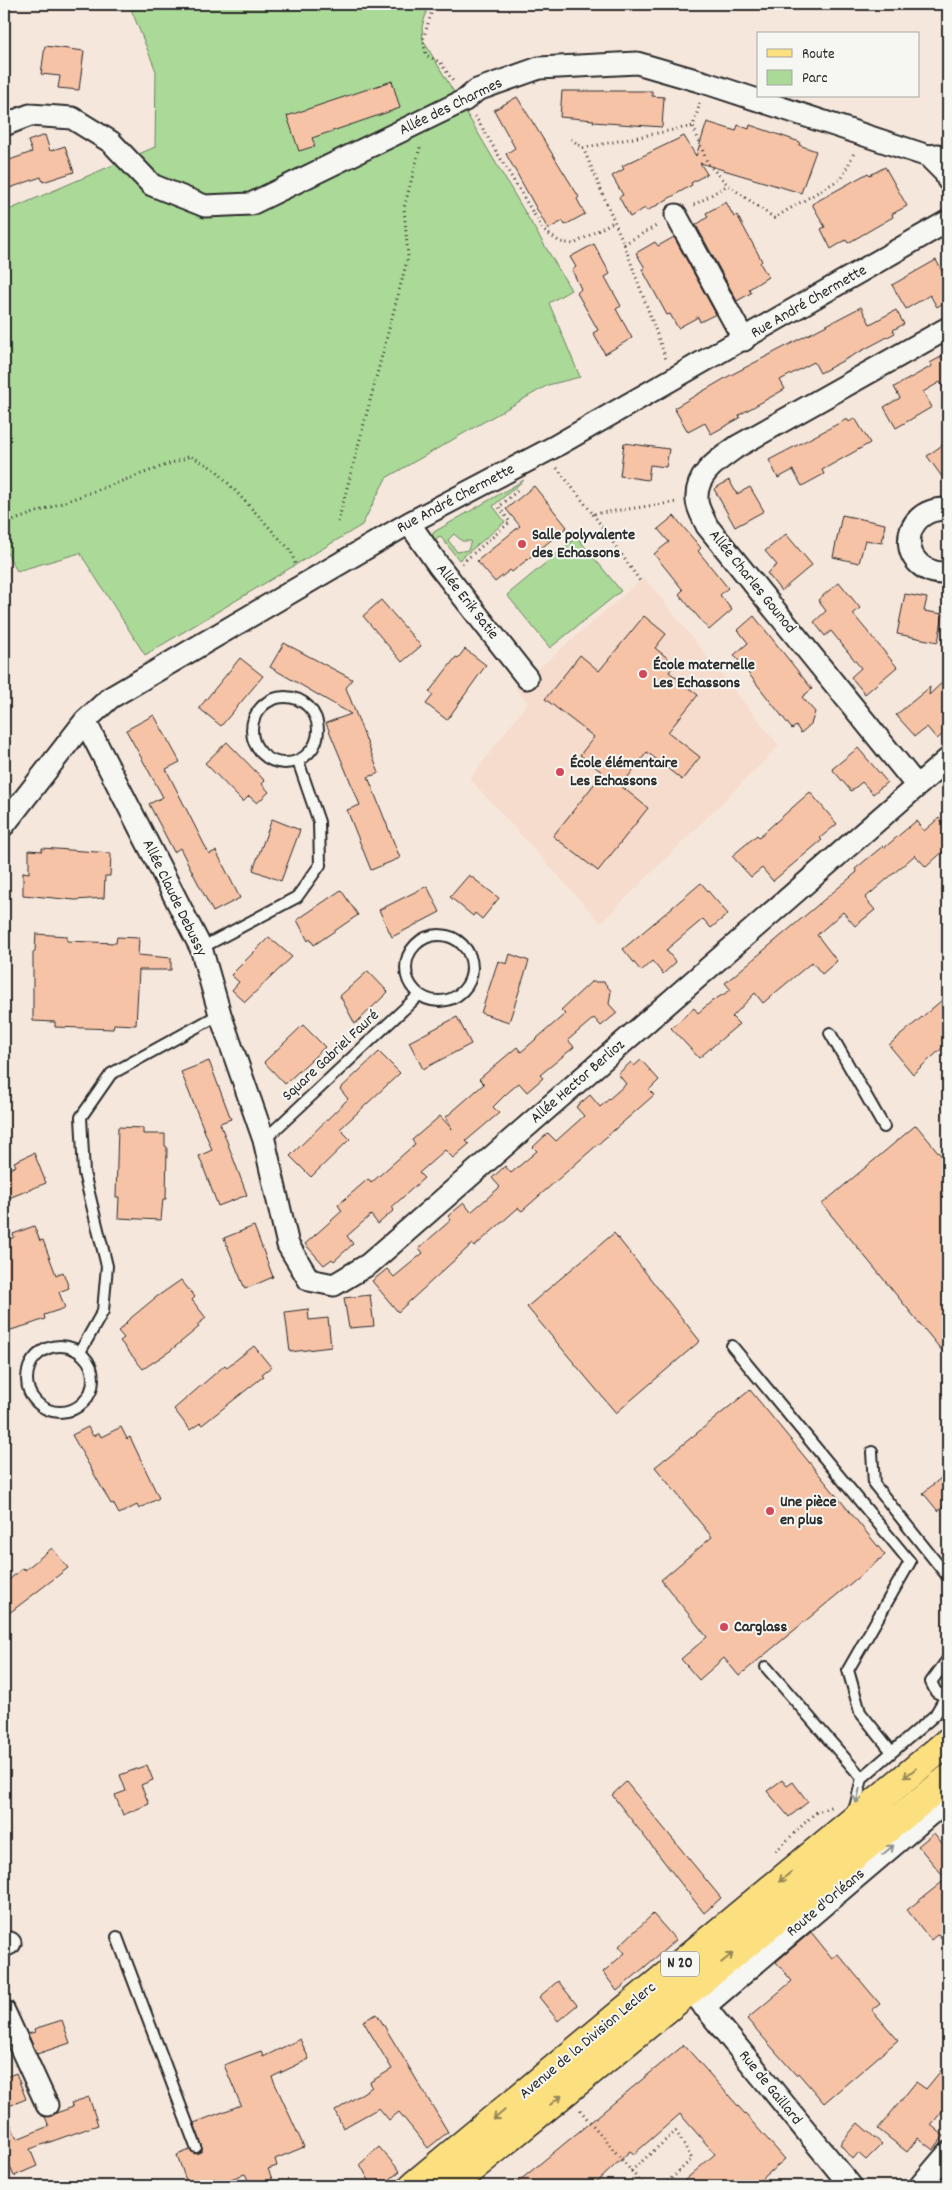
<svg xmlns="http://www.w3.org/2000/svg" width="952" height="2190" font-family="Dekko,sans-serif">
<rect width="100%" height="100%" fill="#f6e7dc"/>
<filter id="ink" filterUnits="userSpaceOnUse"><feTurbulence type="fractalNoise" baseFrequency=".02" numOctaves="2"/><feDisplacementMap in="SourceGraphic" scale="10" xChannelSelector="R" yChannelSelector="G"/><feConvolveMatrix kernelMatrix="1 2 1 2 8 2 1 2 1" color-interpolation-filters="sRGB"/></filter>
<g filter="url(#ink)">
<path fill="#f6dccc" d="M644,577L779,746L601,923L470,779L528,702L515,689Z"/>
<path fill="#abd998" stroke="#6b8262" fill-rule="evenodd" d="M129,4H429L422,27L423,40L571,290L549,303L580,377L548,385L386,478L362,525L145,655L80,553L17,571L7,553L4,554V212L155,147L156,71Z
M524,480L493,506L505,522L459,560L440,536L434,540L432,536L434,532ZM454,534L462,541H471L468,550L457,552L448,540Z
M577,537L621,591L550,648L507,595Z"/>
<path fill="#f6c3a7" stroke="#2b2b2b" d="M45,46L84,51L79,90L58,88L60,76L41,74Z
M392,81L400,108L312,138L315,146L299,151L287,116Z
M562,91H652V96L664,97L662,127L593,122L594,120L560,117Z
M517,97L579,197L577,199L585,214L565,225L563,221L548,229L506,154L515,148L494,110Z
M707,122L736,131L738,125L749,129L750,125L800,142L799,145L816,151L801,193L700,163L707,174L691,183L692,185L647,211L645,208L630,217L619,197L623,195L612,176L624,169L622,166L684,136L696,156Z
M45,135L50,151L65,146L74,172L43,182L41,177L4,190V162L32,152L28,141Z
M885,167L907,206L892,214L893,217L848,243L846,240L831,249L821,229L825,227L812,204L868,173L870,175Z
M726,202L734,217L737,215L762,261L760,263L768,277L749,289L751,293L737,301L696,225L708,217L706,213Z
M674,237L716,314L700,322L698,317L678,328L670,314L667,315L642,269L645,268L636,253L655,242L658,246Z
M594,244L610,274L605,277L621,306L616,309L632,338L605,354L593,333L598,330L577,293L581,289L572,270L576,267L570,257Z
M936,260L948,282V300L937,307L930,295L906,309L892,285Z
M861,307L870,324L896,310L904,324L893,330L895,333L820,373L814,362L780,380L785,389L739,415L740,418L711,434L705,423L688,432L674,408L729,376Z
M948,353V396L940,382L923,392L932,407L896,428L884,407L900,398L894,387L932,366L930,363Z
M855,418L870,443L822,470L824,474L802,486L793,470L778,478L769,460L847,419L849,422Z
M948,441V485L927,456Z
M624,443L669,449L666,467L650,465L648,480L620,476Z
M729,480L737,494L750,487L764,511L735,527L714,489Z
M534,486L567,527L512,572L510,570L495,582L477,561L520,526L506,509Z
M842,515L885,524L882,543L865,540L859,563L833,557Z
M674,516L701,548L698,551L728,588L720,595L732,610L709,630L679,594L683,590L654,554L669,542L658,529Z
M786,534L812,565L781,591L767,573L777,565L765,551Z
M839,582L860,608L853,614L897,667L865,694L851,677L861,668L831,631L825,636L814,622L826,611L818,600Z
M905,594L927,598L924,611L943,614L938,642L897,634Z
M381,600L421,646L402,662L363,616Z
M644,616L666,634L655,648L675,664L669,672L698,695L668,732L700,757L682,780L647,752L621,786L648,808L598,871L553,836L603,773L580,755L594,737L545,699L580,655L599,671Z
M754,616L812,689L802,697L815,712L811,724L801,733L796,726L792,729L734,655L748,643L738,630Z
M284,643L352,679L346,688L379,773L368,777L400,858L371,870L347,810L360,805L326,723L351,714L270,667Z
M465,649L486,665L447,720L426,704L433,695L429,692L456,657L458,658Z
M240,658L263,676L221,726L199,708Z
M948,677V730L937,739L927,727L915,736L896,715L930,687L929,695Z
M154,715L180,762L166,769L209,854L216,851L240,898L213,912L180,848L174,852L149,804L163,797L126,730Z
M227,742L265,781L262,784L269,792L257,803L249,796L243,802L205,763Z
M858,748L887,782L873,794L862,782L851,791L832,769Z
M810,792L837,824L820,838L822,840L773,881L762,868L751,877L732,856L757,835L759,837Z
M939,818L948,829V847L926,867L915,855L865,898L875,910L855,926L843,912L817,935L837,961L822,974L812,962L763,1003L755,993L732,1017L739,1024L699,1058L671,1028L694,1008L698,1013L712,1001L731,990L725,983L857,872L855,869L883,846L884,848L916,821L924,831Z
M272,819L300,830L281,881L253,870Z
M42,848L111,853L110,876H105L104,898L75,900L23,895V872L29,873V850L42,851Z
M469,875L499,898L482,919L475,913L473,916L450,897Z
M701,883L728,914L711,928L703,919L666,950L676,962L663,974L652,961L641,971L623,949Z
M427,886L440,912L392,937L379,910Z
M341,890L358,915L314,945L310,939L308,941L297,920Z
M36,934L67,936V941L116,943L117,937L139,938L138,955L171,958V970H139L136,1025L114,1024L113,1029L55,1027V1022L33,1021V952L35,951Z
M269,937L292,957L245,1002L232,990L239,982L231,975Z
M510,954L529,961L509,1022L481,1013L498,961L507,964Z
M368,971L388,992L355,1024L340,996Z
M591,982H604L611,991L609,1004L617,1013L601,1026L594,1018L568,1040L574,1047L540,1075L543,1078L527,1092L519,1083L505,1095L493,1107L499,1113L466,1141L469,1144L453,1158L445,1150L419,1173L424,1178L392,1207L394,1210L378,1224L371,1215L347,1236L353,1244L334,1261L332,1259L324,1265L305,1244L342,1211L338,1205L368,1179L371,1183L415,1144L412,1140L440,1116L452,1129L446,1117L484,1084L479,1079L517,1047L521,1052L565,1014L561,1010Z
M948,995V1043L913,1074L889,1045Z
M457,1017L471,1044L423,1069L409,1042Z
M303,1025L325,1047L285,1084L264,1062Z
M379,1052L400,1073L340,1129L350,1139L311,1177L290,1156L348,1099L340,1089Z
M641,1060L659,1080L649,1090L654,1095L522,1211L518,1208L474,1247L472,1244L398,1312L372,1281L387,1269L394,1277L423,1253L419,1248L451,1220L448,1216L464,1203L471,1212L500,1187L492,1178L505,1166L511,1173L537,1151L533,1147L548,1133L556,1141L584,1116L576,1107L590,1095L600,1107L626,1084L618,1074L631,1062L634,1066Z
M209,1061L231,1119L220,1123L247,1195L218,1206L199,1156L212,1150L181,1072Z
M916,1125L948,1164V1358L822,1204Z
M118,1127L143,1128V1134H165V1146L167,1147L166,1199H163L161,1220L118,1218L119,1197H116Z
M34,1153L46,1183L4,1200V1171L16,1166L14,1162Z
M34,1226L40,1241L43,1240L56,1275L63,1272L69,1288L59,1292L65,1308L44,1315L45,1319L31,1324L4,1332V1242L14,1237L13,1234Z
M254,1226L273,1277L245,1289L224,1238Z
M614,1233L700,1341L616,1413L527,1307Z
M181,1280L195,1297L192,1300L206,1318L197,1325L199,1327L170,1351L143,1369L120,1341L124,1338L118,1331L127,1323L126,1322L155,1298Z
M370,1295L374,1326L349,1328L344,1298Z
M308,1309L309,1320L328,1318L331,1347L290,1352L285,1312Z
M254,1346L271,1367L262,1374L264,1376L202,1425L200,1423L190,1430L174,1409L225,1365L227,1367Z
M750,1390L885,1555L739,1676L724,1658L699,1680L681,1659L707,1637L661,1580L712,1537L655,1467Z
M88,1427L93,1436L99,1433L101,1437L121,1427L127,1439L130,1437L159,1498L139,1509L137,1505L119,1514L113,1503L111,1504L72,1435Z
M948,1472V1503L938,1511L923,1493Z
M52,1548L68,1568L4,1617V1584L23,1568L25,1570Z
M147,1765L153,1780L141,1785L149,1804L123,1815L115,1795L126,1791L120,1775Z
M782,1780L787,1786L793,1782L808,1802L789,1817L767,1791Z
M626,1782L721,1898L704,1913L612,1795Z
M934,1833L948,1851V1946L938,1934L931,1940L907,1910L946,1879L918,1846Z
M653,1914L676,1940L617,1991L603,1972L625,1953L619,1946Z
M811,1932L832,1958L838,1954L880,2004L872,2010L898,2040L824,2103L798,2073L796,2075L747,2019L792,1981L776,1962Z
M558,1981L577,2005L558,2021L539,1997Z
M377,2014L448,2132L428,2148L399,2112L389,2120L379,2108L343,2128L335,2111L372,2087L370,2082L392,2069L363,2021Z
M62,2020L70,2043L37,2054L28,2034L35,2032L34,2029Z
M300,2039L309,2059L272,2077L304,2147L275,2159L277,2166L268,2169L275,2186H251L245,2174L219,2183L214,2179H210L205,2186H188L177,2155L190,2150L195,2154L202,2151V2145L194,2123L241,2105L224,2065L261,2051L263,2057Z
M684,2045L785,2159L754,2186H678L715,2154L680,2114L634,2154L630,2151L593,2186H513Z
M948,2062V2104L931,2125L944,2136L933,2150L918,2138L907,2152L878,2129L916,2082L926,2089Z
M16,2073L26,2099L4,2108V2078Z
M89,2097L98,2125L30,2149L37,2166L14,2176L4,2152V2108L17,2139L49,2126L45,2117L73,2107L71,2103Z
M858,2123L882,2144L866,2160L858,2153L853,2159L840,2144Z
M379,2147L400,2171L382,2186H372L360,2164Z"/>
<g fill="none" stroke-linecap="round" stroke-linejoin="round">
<g stroke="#2b2b2b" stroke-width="14">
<path id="lane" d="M252 730a33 33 0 1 1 66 0a33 33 0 1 1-66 0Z
M406 968a33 33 0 1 1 66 0a33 33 0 1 1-66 0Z
M201,948L297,897L320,865L319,822L298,761
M830,1033L884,1127
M264,1140L419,995
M27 1379a33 33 0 1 1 66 0a33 33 0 1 1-66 0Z
M732,1346L910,1562L848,1670L860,1712L892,1752
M80,1352L103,1311L107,1266L84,1173L81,1117L111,1074L220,1014
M872,1452L874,1484L948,1577
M948,1659L931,1682L936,1692L948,1698
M766,1667L862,1778
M854,1812L862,1778L935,1715L948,1693
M117,1937L196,2147
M212,2185L213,2186"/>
</g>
<g stroke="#2b2b2b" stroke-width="25">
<path id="street" d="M4,125L30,115L72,118L111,142L152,185L205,206L251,204L465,100L477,90L539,68L637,63L706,83L928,156
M948,158L938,155L928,156L945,173L948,180
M676,215L744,340
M948,509C896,507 897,576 948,573
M409,523L439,566L527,678
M85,721L201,948L220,1014L264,1140L288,1245L309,1280L334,1285L369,1264L948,759
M917,786L707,526C704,519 697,508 697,500C695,473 720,459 738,446L948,328
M4,825L85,721L110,698L409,523L554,447L948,221
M4,1946L10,1943
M695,1995L851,2186
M704,2007L948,1799
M4,2011L47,2105
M920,2186L948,2153"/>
</g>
<g stroke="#2b2b2b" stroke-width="31">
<path id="primary" d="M413,2186L948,1742
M450,2186L948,1779"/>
</g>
<path stroke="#2b2b2b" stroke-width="3" stroke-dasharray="1 4" stroke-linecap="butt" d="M434,4L423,40L426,55L441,63L454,83
M700,103L693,126L708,164L728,185L774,218L842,178L854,153
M475,116L544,231L560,242L574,244L613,222
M571,139L583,148L693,126
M583,148L624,244L666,359
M694,205L728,185
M624,244L658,225
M557,468L593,514L677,502
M593,514L640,581
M338,522L408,257L404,208L421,144
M4,524L191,456L216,470L291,551L296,566
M462,563L510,522L499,507L517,491
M776,1851L815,1813L833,1806
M580,2110L644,2186
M631,2171L676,2131L692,2159L663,2186"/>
<use href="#lane" stroke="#f6f6f2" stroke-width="10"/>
<use href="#street" stroke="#f6f6f2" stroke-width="21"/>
<use href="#primary" stroke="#fce080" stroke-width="28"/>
</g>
<defs><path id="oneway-shaft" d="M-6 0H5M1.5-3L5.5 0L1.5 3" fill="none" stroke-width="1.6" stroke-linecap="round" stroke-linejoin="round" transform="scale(1.25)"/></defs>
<g stroke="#948656">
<use href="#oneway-shaft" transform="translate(910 1773) rotate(141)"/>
<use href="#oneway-shaft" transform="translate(785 1877) rotate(140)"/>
<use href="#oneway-shaft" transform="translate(727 1958) rotate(-39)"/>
<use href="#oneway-shaft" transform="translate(556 2100) rotate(-39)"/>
<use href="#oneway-shaft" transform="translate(499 2115) rotate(140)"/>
</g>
<g stroke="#90908e">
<use href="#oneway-shaft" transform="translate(858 1796) rotate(103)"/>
<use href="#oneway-shaft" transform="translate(888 1850) rotate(-40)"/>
</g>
</g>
<g fill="#d1495b" stroke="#f6f6f2" stroke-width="2">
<circle cx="522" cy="544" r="5"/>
<circle cx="643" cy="674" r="5"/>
<circle cx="560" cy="772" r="5"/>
<circle cx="770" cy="1511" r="5"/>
<circle cx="724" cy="1627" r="5"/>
</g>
<g text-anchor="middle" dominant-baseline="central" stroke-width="4" stroke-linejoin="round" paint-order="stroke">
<rect fill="#f6f6f2" stroke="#686867" stroke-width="1" x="661" y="1951.5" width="38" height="25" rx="4"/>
<g font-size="15" font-weight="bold" fill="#2b2b2b">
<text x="680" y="1964">N 20</text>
</g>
<g font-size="16" fill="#2b2b2b" stroke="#f6f6f2">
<text transform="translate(451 107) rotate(-26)">Allée des Charmes</text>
<text transform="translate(809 302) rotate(-30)">Rue André Chermette</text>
<text transform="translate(456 499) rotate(-28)">Rue André Chermette</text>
<text transform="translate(752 582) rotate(51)">Allée Charles Gounod</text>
<text transform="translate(467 602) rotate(52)">Allée Erik Satie</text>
<text transform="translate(174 898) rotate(64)">Allée Claude Debussy</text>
<text transform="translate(331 1056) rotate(-43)">Square Gabriel Fauré</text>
<text transform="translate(578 1082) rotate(-41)">Allée Hector Berlioz</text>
<text transform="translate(826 1903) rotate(-40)">Route d'Orléans</text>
<text transform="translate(588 2041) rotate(-40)">Avenue de la Division Leclerc</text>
<text transform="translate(770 2088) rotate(51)">Rue de Gaillard</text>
</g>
<g font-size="16" font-weight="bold" fill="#2b2b2b" stroke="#f6f6f2" text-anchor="start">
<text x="532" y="535">Salle polyvalente<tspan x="532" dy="18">des Echassons</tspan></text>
<text x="653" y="665">École maternelle<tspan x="653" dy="18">Les Echassons</tspan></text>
<text x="570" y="763">École élémentaire<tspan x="570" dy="18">Les Echassons</tspan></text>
<text x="780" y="1502">Une pièce<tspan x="780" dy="18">en plus</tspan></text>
<text x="734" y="1627">Carglass</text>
</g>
</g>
<rect width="952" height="2190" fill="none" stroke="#f6f6f2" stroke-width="20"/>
<rect x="10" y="10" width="932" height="2170" fill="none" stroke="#2b2b2b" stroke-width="2" filter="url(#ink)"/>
<rect x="757" y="32" width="162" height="65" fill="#f6f6f2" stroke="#a5a5a2"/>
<rect x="767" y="49" width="25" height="8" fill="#fce080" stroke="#a5a5a2"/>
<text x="802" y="58" font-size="15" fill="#2b2b2b">Route</text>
<rect x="767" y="70" width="25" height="15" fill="#abd998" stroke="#a5a5a2"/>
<text x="802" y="82" font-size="15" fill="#2b2b2b">Parc</text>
</svg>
